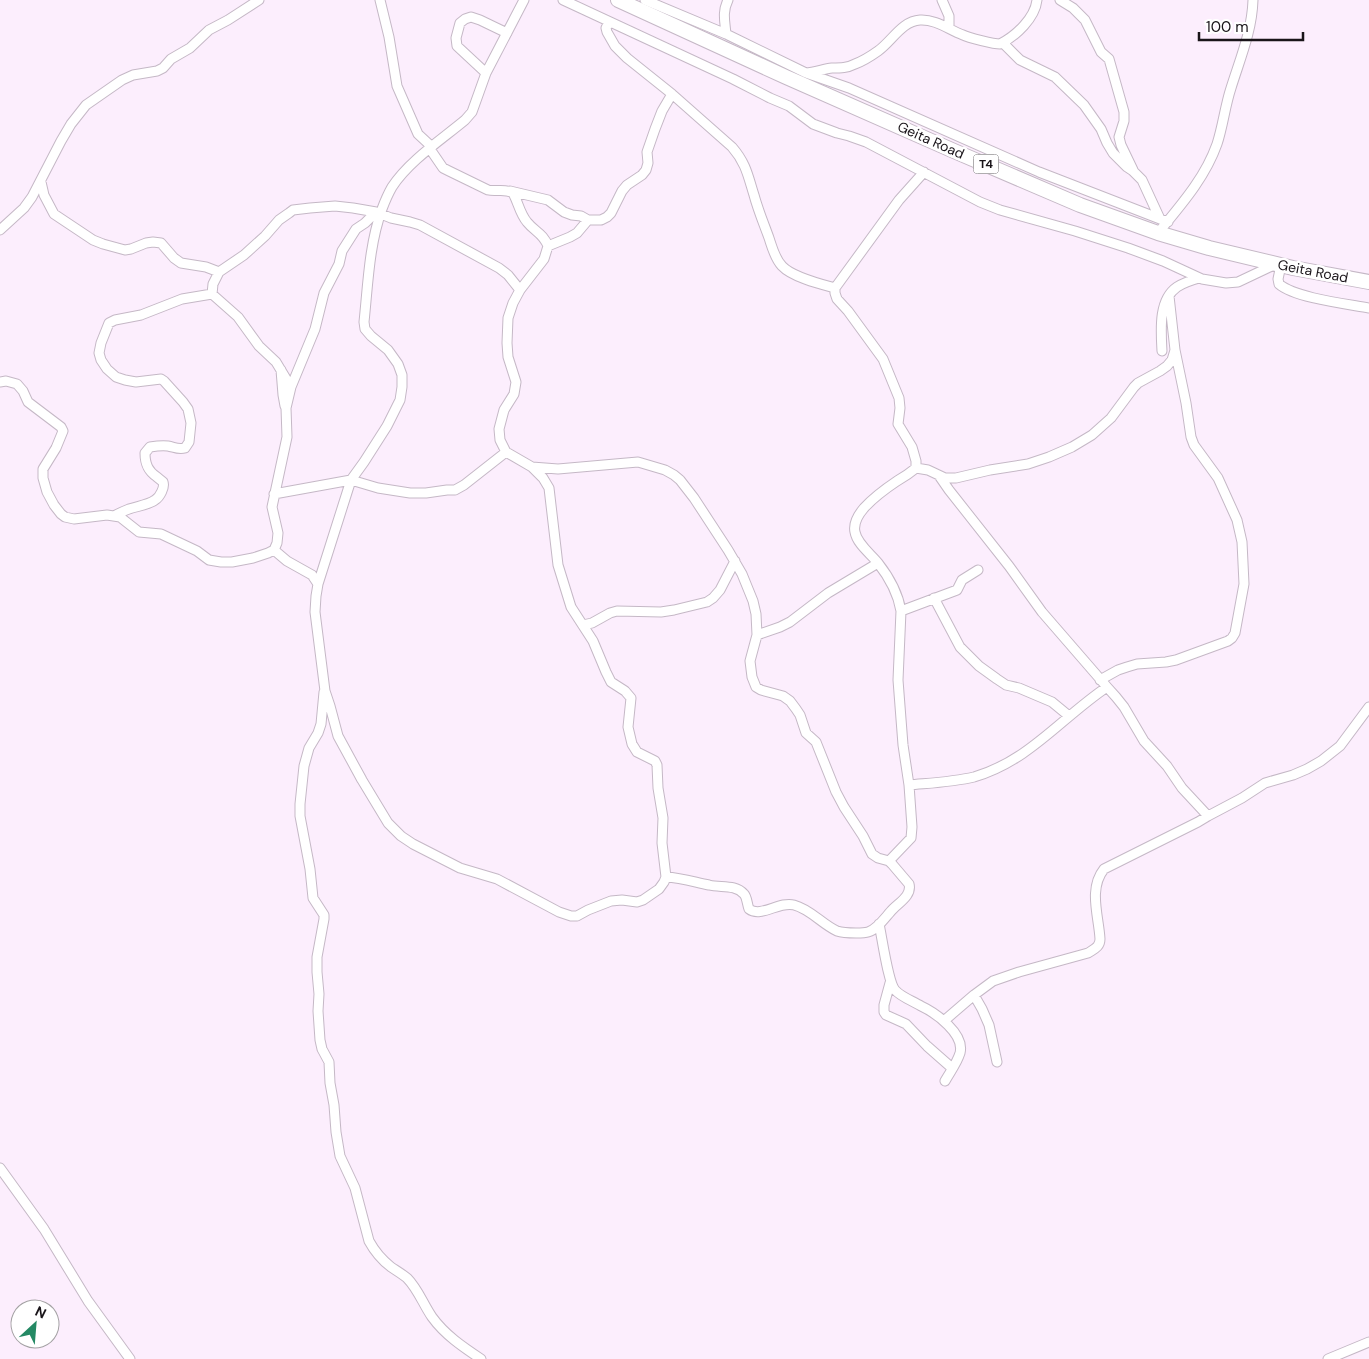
<svg xmlns="http://www.w3.org/2000/svg" width="1369" height="1359" font-family="'DM Sans',sans-serif">
<rect width="100%" height="100%" fill="#fceefd"/>
<g fill="none" stroke-linecap="round" stroke-linejoin="round">
<g stroke="#c5b8c6" stroke-width="11">
<path id="minor" d="M380,0L389,37L397,86L418,134L432,147
M524,0L486,73L472,112L465,120C441,140 409,161 392,187C388,194 385,201 382,209C369,245 368,284 364,322L365,329L371,336L388,350L398,364L402,375V387L400,400L387,426L364,462L351,480L318,584L316,596L315,612L325,691L330,706L338,736L362,780L388,823L401,836L413,844L460,868L497,879L559,912L571,916H577L588,910L611,901L622,900L637,902L643,900L659,889L664,882L666,877L662,843L663,818L658,788L657,765L655,761L637,752L632,744L628,727L631,698L625,691L611,682L606,672L593,641L571,607L558,565L549,488L543,478L532,467
M563,0L733,79L770,98L789,106L813,124L837,133L849,136L866,142L980,202L1000,210L1075,231L1128,248L1163,261L1202,279L1226,283L1238,282L1276,264
M645,0L726,34L806,73L849,88L1039,172L1168,222
M942,0L949,16V28
M1060,0L1073,8L1085,20L1101,52L1109,59L1124,112V121L1119,137L1121,145L1133,170
M609,22L606,28L607,32L615,46L627,58L672,94L732,147C746,163 748,176 754,195C758,210 764,224 769,238C772,247 775,259 782,266C792,277 820,284 835,288
M726,34C725,22 722,12 728,0
M1003,43L1020,60L1055,77L1084,105L1101,129L1107,143L1113,153L1127,167L1133,171L1142,180L1160,219
M486,73L457,46L456,38L460,23L465,19L471,17L480,20L507,33
M806,73C815,72 824,69 832,68C841,68 847,68 855,64C863,61 871,56 878,51C892,41 902,21 920,20C936,19 949,30 963,35C969,38 994,44 1000,44C1016,36 1035,18 1037,0
M430,149L443,168L449,171L488,190C496,192 505,188 513,193C518,202 520,214 527,222C535,232 543,233 548,246L544,259L520,290L513,303L508,318L507,343L508,357L516,382L514,394L504,410L499,429L500,440L506,452L532,467L558,469L638,462L665,470L674,475L680,480L694,498L728,550L742,574L753,601L756,614L757,635L750,661L752,677L756,687L761,690L783,696L790,701L796,709L800,715L806,733L816,742L836,792L844,807L863,836L872,854L878,858L889,861L892,864L909,884C912,895 900,902 893,909C886,916 878,929 868,932C865,933 859,933 856,933C850,933 843,933 837,931C822,924 810,909 794,905C779,901 761,918 749,909C747,904 747,897 744,894C735,884 721,888 709,885C694,882 682,878 666,877
M41,182L44,195L54,214L93,240L103,244L125,250L131,249L146,243L153,242L161,243L174,258L181,263L206,267L219,272
M510,191L548,200L564,212L572,215L581,216L588,220
M0,230L24,208L32,197L61,141L71,124L86,105L122,80L133,75L157,71L163,68L171,59L190,48L209,30L228,20L259,0
M1158,233C1181,205 1205,178 1217,144C1223,126 1225,106 1231,88C1240,59 1252,31 1253,0
M548,246L570,237L577,233L588,220H601L607,217L611,213L622,191L627,185L642,175L646,170L648,163L647,152L655,129L662,111L672,94
M1281,265L1278,279L1279,284C1295,298 1347,304 1369,308
M1162,351C1161,331 1158,300 1177,287C1183,283 1192,280 1199,278
M281,370L283,395L285,406
M0,382L6,381L17,384L23,391L28,402L61,427L63,431L56,448L43,469V478L47,492L54,505L61,514L65,517L74,519L107,515L120,517L139,532L161,534L197,551L209,560L221,562H232L253,558L268,553L274,550L277,543L278,533L272,507L287,437L286,408L291,387L315,329L324,293L339,264L342,251L356,229L365,223L376,212
M291,387L276,362L259,346L238,317L212,294L213,284L219,272L244,255L265,236L279,220L289,213L293,210L310,208L335,206L353,208L376,212L391,218L410,222L420,225L499,268L508,275L520,290
M916,468L928,470L945,478H956L990,470L1028,464L1049,457L1072,447L1092,435L1111,418L1134,387L1138,383L1160,371L1167,366L1172,360L1175,350L1169,296
M940,477L949,490L1009,566L1042,612L1107,687L1116,697L1124,707L1144,741L1167,766L1182,788L1208,816
M274,494L351,480L378,488L410,493H426L447,490H455L464,485L506,452
M114,516C119,513 124,511 129,509C138,506 148,505 155,500C160,497 165,487 163,482C162,481 158,478 157,477C148,471 145,464 145,453L150,447C156,446 162,445 168,446C174,447 178,450 185,448L189,442L191,423L188,409L183,402L164,381L161,379L136,382L125,380L116,377L107,369L101,360L99,353L101,343L109,323L115,320L141,315L182,299L212,294
M274,550L287,561L312,575L318,584
M934,598L960,647L979,666L997,679L1006,685L1019,688L1052,702L1069,716
M901,611L957,590L962,580L978,570
M583,625L592,623L610,613L617,611L661,612L674,610L707,602L713,598L720,590L735,561
M757,635L780,627L790,622L828,593L878,563
M1100,680L1118,670L1127,667L1137,664L1166,662L1176,660L1228,641L1232,638L1235,633L1244,584L1242,542L1237,520L1218,478L1194,445L1191,437L1186,403L1175,350
M324,692L321,724L318,733L309,748L304,766L300,804V816L310,869L313,898L324,915V919L317,957V972L319,994L318,1011L320,1040L322,1049L329,1062L330,1083L334,1105L336,1132L340,1156L355,1188L369,1241C375,1252 382,1260 391,1267C397,1271 402,1274 407,1278C418,1289 423,1304 432,1317C445,1335 463,1347 481,1359
M909,785C930,783 953,782 974,777C1029,761 1061,718 1107,687
M889,861L911,838L912,827L909,785L903,745L898,680L901,611C898,593 889,577 878,563C871,554 857,544 855,532C853,523 858,515 864,508C874,497 885,489 897,481C904,477 910,473 916,468V461L912,447L898,424L900,408L899,398L883,359L848,311L837,299L835,293V288L899,200L924,172
M879,924C882,937 888,982 895,990C901,997 913,1001 921,1006C936,1013 965,1034 960,1053C957,1063 950,1072 945,1081
M890,983L884,1005V1012L886,1015L906,1024L927,1046L952,1068
M974,995L982,1009L989,1025L997,1062
M945,1020L974,995L993,981L1019,972L1088,953C1094,949 1100,947 1100,939C1099,917 1088,889 1104,869L1198,822L1208,816L1242,798L1265,783L1293,775L1307,769L1321,761L1340,746L1369,707
M0,1168L44,1229L88,1301L130,1359
M1328,1359L1369,1342"/>
</g>
<g stroke="#c5b8c6" stroke-width="16">
<path id="trunk" d="M618,0L786,77L954,151L1080,205L1158,233L1209,248L1293,268L1369,282"/>
</g>
<use href="#minor" stroke="#fff" stroke-width="9"/>
<use href="#trunk" stroke="#fff" stroke-width="14"/>
</g>
<g text-anchor="middle" dominant-baseline="central" stroke-width="5" stroke-linejoin="round" paint-order="stroke">
<rect fill="#fff" stroke="#5e5a5e" stroke-width="1" x="973.5" y="154.5" width="25" height="19" rx="4"/>
<g font-size="12" font-weight="bold" fill="#191419">
<text x="986" y="164">T4</text>
</g>
<g font-size="14" fill="#191419" stroke="#fff">
<text transform="translate(931 140) rotate(24)">Geita Road</text>
<text transform="translate(1313 271) rotate(11)">Geita Road</text>
</g>
</g>
<g transform="translate(35 1324) rotate(26)"><circle r="24" fill="#ffffff" stroke="#a3a1a3"/>
<path d="M0-4L9 19L0 12L-9 19Z" fill="#248964"/>
<text y="-8" font-size="14" font-weight="bold" text-anchor="middle" fill="#191419">N</text>
</g>
<path d="M1199 32v8h104v-8" fill="none" stroke="#191419" stroke-width="2.5"/>
<text x="1206" y="32" font-size="15" fill="#191419" stroke="#ffffff" stroke-width="4" paint-order="stroke">100 m</text>
</svg>
